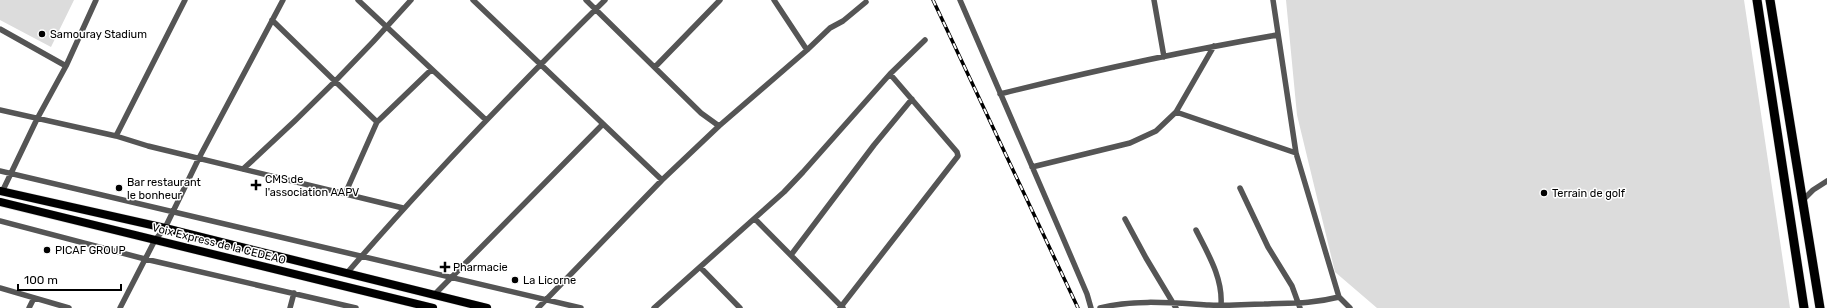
<svg xmlns="http://www.w3.org/2000/svg" width="1827" height="308" font-family="Rubik,sans-serif">
<rect width="100%" height="100%" fill="#fff"/>
<path fill="#dcdcdc" d="M0,0H74L51,47L0,20Z
M1286,0H1744L1790,308H1377L1335,272L1297,115Z"/>
<g fill="none" stroke-linecap="round" stroke-linejoin="round">
<g stroke="#dbdbdb" stroke-width="9">
<path id="primary" d="M0,191L165,228L487,308
M0,202L433,308"/>
</g>
<g stroke="#dbdbdb" stroke-width="10">
<path id="trunk" d="M1757,0L1804,308
M1770,0L1820,308"/>
</g>
<path stroke="#555" stroke-width="5.5" d="M358,0L486,120
M473,0L662,180
M586,0L701,113L719,126
M774,0L807,50
M960,0L1060,231L1087,294L1091,308
M1154,0L1164,57
M1273,0L1296,153L1339,297L1350,308
M272,20L377,122L345,194
M0,29L66,66
M655,67L720,0
M1000,94C1092,71 1184,51 1277,35
M0,110L116,136L148,146L403,208
M1176,112L1296,153
M377,122L431,70
M116,136L185,0
M1032,167L1130,143L1156,131L1176,112L1214,46
M243,169C302,116 359,59 411,0
M0,171L581,308
M1240,188L1268,247L1292,286L1300,308
M2,192L37,119L66,66L96,0
M1803,200L1813,190L1827,181
M755,219L843,308
M1125,219L1146,258L1176,308
M0,221L145,259L356,308
M1196,230C1208,254 1223,278 1221,305
M791,255L874,145L912,99
M700,267L740,308
M347,273C429,178 516,88 605,0
M0,288L69,308
M434,295L603,124
M29,308L34,298
M120,308L155,240L165,228L199,158L283,0
M290,308L294,293
M538,308L662,180L719,126L807,50L830,28L843,21L866,2
M654,308L784,192L803,172L890,74L925,40
M840,308L958,156L957,152L890,74
M1100,308C1134,299 1174,303 1209,305C1227,306 1245,304 1264,304C1292,303 1311,304 1339,297"/>
<use href="#primary" stroke="#000" stroke-width="8"/>
<use href="#trunk" stroke="#000" stroke-width="9"/>
<g stroke="#000" stroke-width="3.5">
<path id="rail" d="M933,0L1078,308"/>
</g>
<use href="#rail" stroke="#fff" stroke-width="2" stroke-dasharray="6" stroke-linecap="butt"/>
</g>
<g fill="#000" stroke="#fff" stroke-width="1.5">
<circle cx="42" cy="34" r="4"/>
<path d="M254 179h4v4h4v4h-4v4h-4v-4h-4v-4h4z"/>
<circle cx="119" cy="188" r="4"/>
<circle cx="1544" cy="193" r="4"/>
<circle cx="47" cy="250" r="4"/>
<path d="M443 261h4v4h4v4h-4v4h-4v-4h-4v-4h4z"/>
<circle cx="515" cy="280" r="4"/>
</g>
<g text-anchor="middle" dominant-baseline="central" stroke-width="3" stroke-linejoin="round" paint-order="stroke">
<g font-size="11" fill="#000" stroke="#fff" text-anchor="start">
<text x="50" y="34">Samouray Stadium</text>
<text x="265" y="179">CMS de<tspan x="265" dy="13">l'association AAPV</tspan></text>
<text x="127" y="182">Bar restaurant<tspan x="127" dy="13">le bonheur</tspan></text>
<text x="1552" y="193">Terrain de golf</text>
<text x="55" y="250">PICAF GROUP</text>
<text x="453" y="267">Pharmacie</text>
<text x="523" y="280">La Licorne</text>
</g>
<g font-size="11" fill="#000" stroke="#fff">
<text transform="translate(219 244) rotate(14)">Voix Express de la CEDEAO</text>
</g>
</g>
<path d="M18 284v6h103v-6" fill="none" stroke="#000000" stroke-width="2"/>
<text x="24" y="284" font-size="12" fill="#000000" stroke="#ffffff" stroke-width="3" paint-order="stroke">100 m</text>
</svg>
